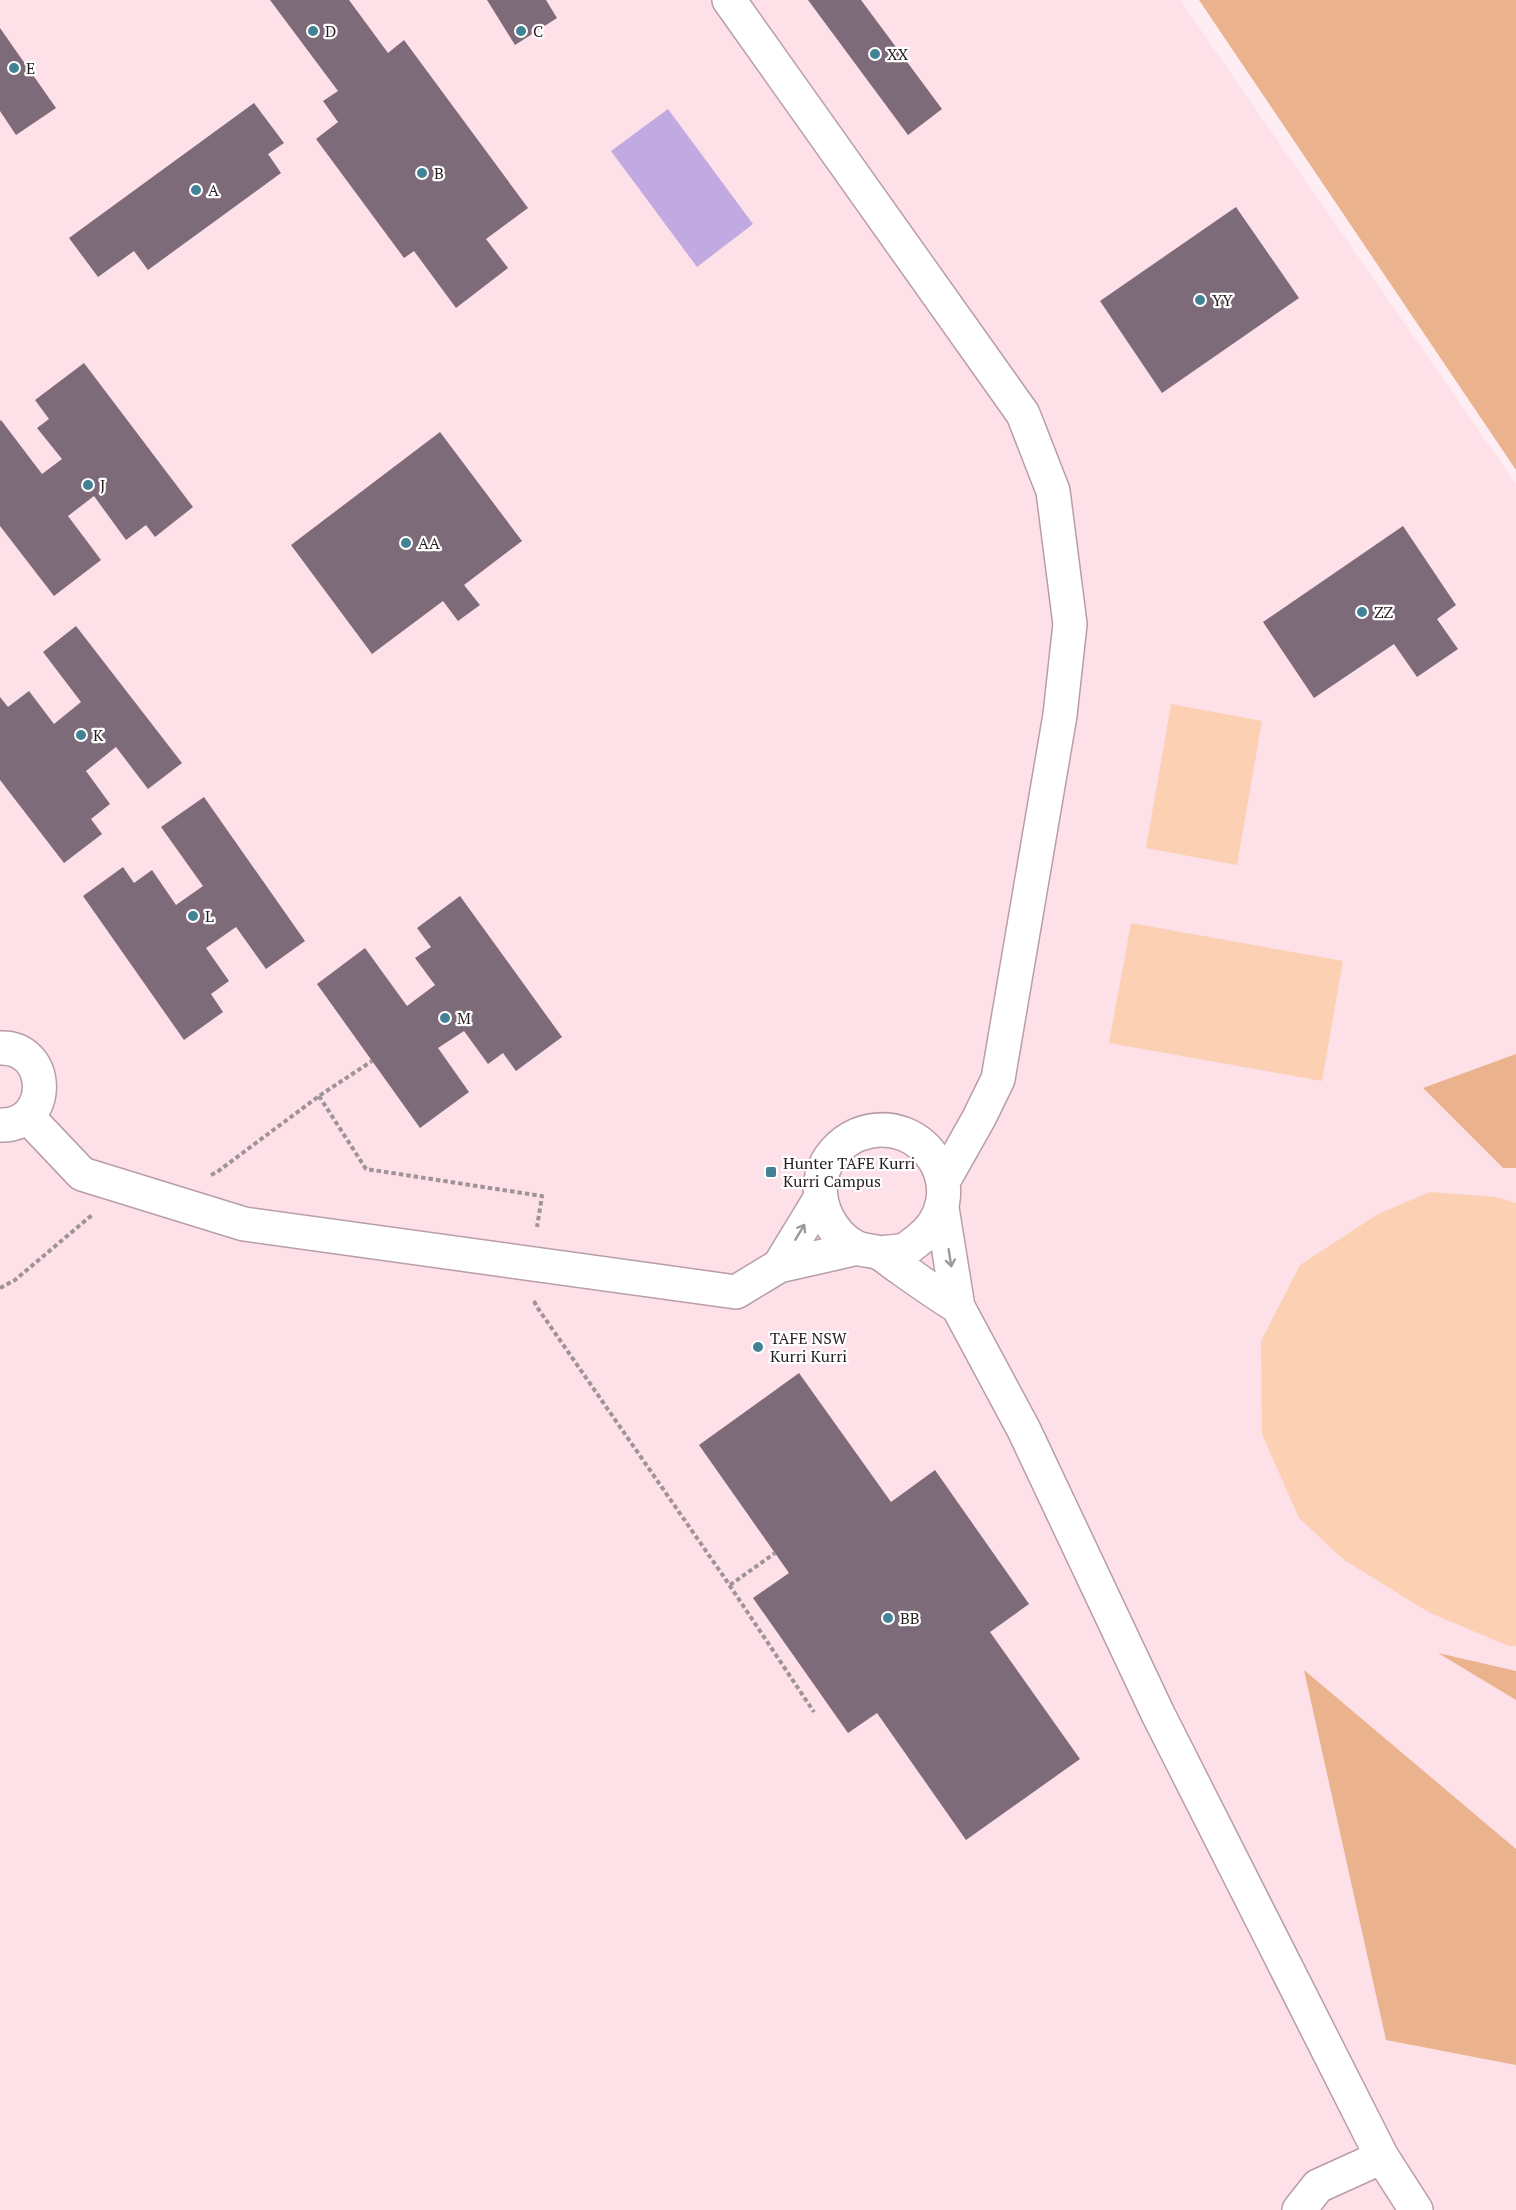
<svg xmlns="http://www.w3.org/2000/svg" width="1516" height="2210" font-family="'PT Serif',serif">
<rect width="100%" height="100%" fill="#feedf2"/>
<path fill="#fee0e8" d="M0,0H1180L1516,484V2210H0Z"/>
<path fill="#fbd0b3" d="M1171,704L1262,721L1237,865L1146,848Z
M1131,923L1343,961L1322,1081L1109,1043Z
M1430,1192L1496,1197L1516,1203V1646H1509L1430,1613L1344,1560L1299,1518L1262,1434L1261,1341L1300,1265L1378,1214Z"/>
<path fill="#ebb38d" d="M1199,0H1516V470Z
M1516,1054V1168H1503L1423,1088Z
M1438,1653L1516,1671V1700Z
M1304,1670L1516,1849V2065L1386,2040Z"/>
<path fill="#c1aae2" d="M668,109L753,224L697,267L611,151Z"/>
<path fill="#7d6b7a" d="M270,0H349L388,53L404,40L528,208L486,239L508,268L456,308L414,251L404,258L316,139L338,122L323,101L338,91Z
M487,0H546L557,18L515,45Z
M808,0H861L942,109L908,135Z
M0,28L56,108L16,135L0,111Z
M254,103L284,143L268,154L281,173L148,270L134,251L98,277L69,238Z
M1236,207L1299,298L1162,393L1100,301Z
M84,363L193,507L155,537L146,525L126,540L94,496L68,516L101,560L54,596L0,526V421L1,420L42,474L62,459L37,428L49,419L35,400Z
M440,432L522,541L464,585L480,605L458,621L443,601L372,654L291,545Z
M1403,526L1456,605L1437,619L1458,649L1417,677L1394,644L1314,698L1263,622Z
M76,626L182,763L148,789L116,747L86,771L110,804L91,819L102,834L64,863L0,780V697L8,707L29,691L54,724L81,702L43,652Z
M204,797L305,941L266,969L236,927L206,948L229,981L211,994L223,1012L184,1040L83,896L123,867L134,883L152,870L176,905L203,886L161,827Z
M460,896L562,1037L516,1071L503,1053L488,1064L464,1031L438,1048L469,1092L420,1128L317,984L365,948L407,1006L435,985L415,958L431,947L417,928Z
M799,1373L891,1502L935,1470L1029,1604L990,1632L1080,1759L966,1840L877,1713L848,1733L753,1598L789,1573L699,1445Z"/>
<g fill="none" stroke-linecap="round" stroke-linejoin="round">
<g stroke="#b89ea5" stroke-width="36">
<path id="minor" d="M729,0L1023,414L1053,491L1070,624L1060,715L998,1079L979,1118L944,1180
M0,1048C52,1046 53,1127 0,1125
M27,1116L82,1174L244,1224L736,1292L779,1266L858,1248
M942,1208L958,1307L1024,1430L1158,1714L1382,2157L1416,2210
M879,1253C887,1252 898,1252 906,1249C910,1247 914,1243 917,1241C977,1197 926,1108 857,1135C841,1142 826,1158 822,1175C815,1203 831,1235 857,1248C864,1251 872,1250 879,1253C887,1257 894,1264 902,1269C920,1282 939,1295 958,1307
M779,1266L821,1197
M1299,2210L1318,2186L1382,2157"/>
</g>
<path stroke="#a09396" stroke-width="4" stroke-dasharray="4.5 3" stroke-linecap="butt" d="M319,1096L366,1169L542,1196L537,1227
M211,1175L217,1172L319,1096L372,1061
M0,1288L15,1280L92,1215
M534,1301L537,1307L724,1577L814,1712
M730,1585L775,1553"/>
<use href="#minor" stroke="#fff" stroke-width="33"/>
</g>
<defs><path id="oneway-shaft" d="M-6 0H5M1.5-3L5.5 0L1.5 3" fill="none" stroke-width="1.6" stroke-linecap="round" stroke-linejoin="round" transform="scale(1.5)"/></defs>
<g stroke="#9d999a">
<use href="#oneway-shaft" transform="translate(800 1232) rotate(-59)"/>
<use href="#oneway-shaft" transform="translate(950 1258) rotate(81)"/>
</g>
<g fill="#418294" stroke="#fff" stroke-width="2">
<circle cx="313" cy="31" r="6"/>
<circle cx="521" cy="31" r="6"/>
<circle cx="875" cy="54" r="6"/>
<circle cx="14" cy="68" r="6"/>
<circle cx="422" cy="173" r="6"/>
<circle cx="196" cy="190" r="6"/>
<circle cx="1200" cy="300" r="6"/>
<circle cx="88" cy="485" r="6"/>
<circle cx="406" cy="543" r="6"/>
<circle cx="1362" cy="612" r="6"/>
<circle cx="81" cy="735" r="6"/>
<circle cx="193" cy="916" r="6"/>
<circle cx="445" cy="1018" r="6"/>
<rect x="765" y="1166" width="12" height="12" rx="3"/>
<circle cx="758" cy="1347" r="6"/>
<circle cx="888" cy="1618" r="6"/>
</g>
<g text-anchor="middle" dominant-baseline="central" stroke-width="4.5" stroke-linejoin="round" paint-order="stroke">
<g font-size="16" fill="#261d1f" stroke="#fff" text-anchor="start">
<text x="325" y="31">D</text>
<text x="533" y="31">C</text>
<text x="887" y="54">XX</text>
<text x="26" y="68">E</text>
<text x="434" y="173">B</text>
<text x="208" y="190">A</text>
<text x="1212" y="300">YY</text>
<text x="100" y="485">J</text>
<text x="418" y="543">AA</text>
<text x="1374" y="612">ZZ</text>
<text x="93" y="735">K</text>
<text x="205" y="916">L</text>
<text x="457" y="1018">M</text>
<text x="783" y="1163">Hunter TAFE Kurri<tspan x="783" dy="18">Kurri Campus</tspan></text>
<text x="770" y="1338">TAFE NSW<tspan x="770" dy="18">Kurri Kurri</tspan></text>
<text x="900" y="1618">BB</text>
</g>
</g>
</svg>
